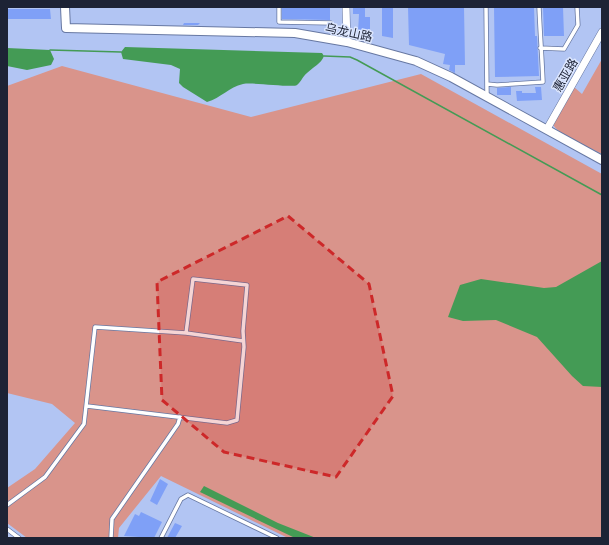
<svg xmlns="http://www.w3.org/2000/svg" width="609" height="545" font-family="'IBM Plex Sans','Noto Sans SC',sans-serif">
<rect width="100%" height="100%" fill="#b2c5f3"/>
<path fill="#d9948b" d="M602,59V154C591,148 556,134 553,124L574,87L582,94Z
M62,66L251,117L421,74L602,174V538H288L161,476L119,528L118,538H27L7,523V488L35,469L75,423L52,404L7,393V86Z"/>
<path fill="#449b55" d="M125,47L322,53L324,56C321,64 313,67 307,73C303,76 301,82 297,85C293,88 254,82 243,84C229,87 221,98 207,102L183,87L179,83L180,69L171,65L123,59L121,52Z
M7,48L50,50L54,59L51,65L27,70L7,66Z
M602,261V387L583,386L572,376L537,337L496,320L463,321L448,317L460,285L481,279L544,288L556,287Z
M204,486L278,523L316,538H295L200,492Z"/>
<g fill="none" stroke-linecap="round" stroke-linejoin="round">
<path stroke="#449b55" stroke-width="1.5" d="M50,50L121,52
M324,56L350,57L357,60L602,195"/>
</g>
<path fill="#7fa0f7" d="M282,7H330V20L282,19Z
M353,7H365V17H370V33L358,32L359,14H353Z
M382,7H393V38L382,36Z
M408,7H464L465,65H455V73L449,70L450,65L443,64L445,54L409,45Z
M494,7H534L535,36H537L539,76L495,77Z
M543,7H563L564,36H544Z
M7,9H50L51,19H7Z
M184,23H200L198,25H183Z
M511,87V95H497V88Z
M535,87H541L542,100L517,101L516,91H522V93H536Z
M160,479L168,484L157,505L150,501Z
M141,512L162,522L154,538L124,536L135,514L139,516Z
M175,523L182,526L175,538H167Z"/>
<g fill="none" stroke-linecap="round" stroke-linejoin="round">
<g stroke="#6778a2" stroke-width="5">
<path id="service" d="M279,7V22L331,23
M486,7L487,96
M540,48L564,49L578,25L577,7
M487,84L497,85L543,82C542,57 540,32 539,7
M87,406L227,423L237,420L244,347L243,331L247,285L193,279L186,333
M7,505L45,477L84,424L95,327L186,333L243,341
M7,529L19,538
M111,538L112,519L178,424L180,417
M161,538L181,499L188,495L277,538"/>
</g>
<g stroke="#6778a2" stroke-width="8">
<path id="minor" d="M346,7L347,42
M547,129L602,32"/>
</g>
<g stroke="#6778a2" stroke-width="10">
<path id="tertiary" d="M65,7L66,28L295,33L347,42L416,61L451,77L602,160"/>
</g>
<use href="#service" stroke="#fff" stroke-width="3.5"/>
<use href="#minor" stroke="#fff" stroke-width="7"/>
<use href="#tertiary" stroke="#fff" stroke-width="8"/>
</g>
<path fill="#cd2829" fill-opacity="0.2" stroke="#cd2829" stroke-width="3" stroke-dasharray="8 5" stroke-linejoin="round" d="M288,216L369,284L393,396L336,477L224,452L162,400L157,282Z"/>
<g text-anchor="middle" dominant-baseline="central" stroke-width="3" stroke-linejoin="round" paint-order="stroke">
<g font-size="12" fill="#1d2335" stroke="#dce6fe">
<text transform="translate(349 32) rotate(12)">乌龙山路</text>
<text transform="translate(565 75) rotate(-60)">惠亚路</text>
</g>
</g>
<rect width="609" height="545" fill="none" stroke="#1d2335" stroke-width="16"/>
</svg>
